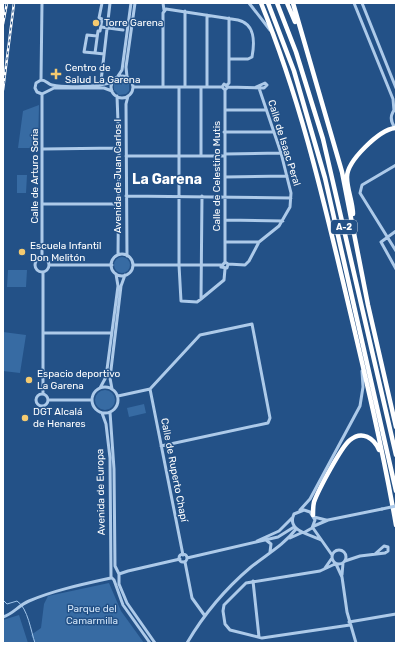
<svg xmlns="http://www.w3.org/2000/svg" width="399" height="646" font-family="Rubik,sans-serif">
<rect width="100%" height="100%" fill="#235187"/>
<path fill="#376ba3" d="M119,79H124L129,84V91L126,94L119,95L114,90V83Z
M39,105L38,148H18L23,111Z
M17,175H27L26,193H17Z
M114 265a8 8 0 1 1 16 0a8 8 0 1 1-16 0Z
M8,270H27L26,287H7Z
M3,332L26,335L20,373L3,371Z
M95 400a10 10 0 1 1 20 0a10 10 0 1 1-20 0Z
M144,404L146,413L129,417L127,408Z
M109,583L121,611L144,643H35L31,635L41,628L44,604L48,596Z
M19,615L28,643H3V620Z"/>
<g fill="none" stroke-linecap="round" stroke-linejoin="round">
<path stroke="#a1c5ea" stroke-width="1" d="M3,600L7,604L17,601C28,608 31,632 35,643"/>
<path stroke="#adcae9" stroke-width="3" d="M102,3L99,18L102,19L100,31H98L95,53L104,54
M163,3L164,10
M249,3L270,30
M354,3L393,99L394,111
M362,3L396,88
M207,15V87
M101,27L123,30
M95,53L84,52L87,35L97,36
M118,76L122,70L131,3
M111 87a11 11 0 1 1 22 0a11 11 0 1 1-22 0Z
M127,77L126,67L135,3
M41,80L42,3
M101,81L110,3
M227,85L229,83V18
M133,87H222
M163,87V13L166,9L238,20C255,24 255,41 252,57L248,59H230
M179,87V265L181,301L197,302L201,299L224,280L225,269
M185,87V11
M228,87L225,90L222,87L224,84L228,87L264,88L267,85L265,83L256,87
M225,90V262
M112,91L104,88H54L42,94L37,92L35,88L36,83L41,80C46,80 48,84 52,85C65,88 101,87 112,82
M42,94V258
M117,96L119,148L118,255
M225,110H266
M395,128C390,121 390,114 396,108
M224,132H274
M43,149L119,148
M225,154L281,153
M126,156H225
M201,156V87
M396,165L362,185L360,193L396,251
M225,177L287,176
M126,196L291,198
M43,204H118
M225,220L283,221
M396,231L381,242L396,269
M225,242H259
M111 265a11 11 0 1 1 22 0a11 11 0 1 1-22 0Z
M127,256L126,104L128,96
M35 265a7 7 0 1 1 14 0a7 7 0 1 1-14 0Z
M228,264L227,268L221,267L225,262L228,264L245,265L249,261L259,242L279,226L290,207L291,193L281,153L259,88
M49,265H112
M133,265H221
M201,299L202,196
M43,333H111
M92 400a13 13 0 1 1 26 0a13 13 0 1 1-26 0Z
M100,388L106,377L118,286L116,274
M112,389L110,378L121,286L125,275
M150,389L183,555
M43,393V272
M36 400a6 6 0 1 1 12 0a6 6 0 1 1-12 0Z
M118,396L150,389L200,335L252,324L270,418L268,423L161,446
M49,400H92
M110,412L114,469L115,566L119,574V584L127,603L155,643
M102,413L106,424L110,458L111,577L114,580L123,605L150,643
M300,510L310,499L360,406L363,387L362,371
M314,517L326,520
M314,526L328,520L382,509
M313,528L332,555
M305,532L312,528L315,520L310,512L304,510L294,514C286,531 310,534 321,540
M290,538L301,533
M266,540L271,544L270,552
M257,541L279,531L292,518
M332 557a7 7 0 1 1 14 0a7 7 0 1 1-14 0Z
M179 558a4 4 0 1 1 8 0a4 4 0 1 1-8 0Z
M187,558L278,537L294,527
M345,561L360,556L385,553L388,551V547L384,546L375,554
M185,562L192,598L205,616
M335,564L320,571L246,583L224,605L223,611L225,624L230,630L262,638L350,625
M336,564L342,577L347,612L356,643
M325,568L332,558
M119,574L128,571L180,559
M342,575L343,563
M253,581L259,637
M3,617C13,614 19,605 29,601C55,590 84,584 111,578
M349,622L396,614
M187,643C204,614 225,589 251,567C266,555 284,545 296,529"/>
<path stroke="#fff" stroke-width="4.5" d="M261,3C299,96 321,189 344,286C363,366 382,445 396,525
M268,3L294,71L325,178L396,491
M277,3L296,52L323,139L396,455
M287,3L295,22
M293,3L342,172L368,305L396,427
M353,214C353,202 347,190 347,177C347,161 379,130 395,128
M313,515C313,510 313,506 314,502C318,491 341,447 350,440C362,430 374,438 379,450"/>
<g stroke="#fff" stroke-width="2.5">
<path id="rail" d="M3,24L7,3
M3,90L14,3"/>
</g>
<use href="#rail" stroke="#235187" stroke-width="1" stroke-dasharray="3" stroke-linecap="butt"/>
<path stroke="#adcae9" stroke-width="3" d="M382,509L396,506"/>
</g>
<g fill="#f4ca70" stroke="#235187" stroke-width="1.5">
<circle cx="96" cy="23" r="4"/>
<path d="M54 68h4v4h4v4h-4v4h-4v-4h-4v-4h4z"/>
<circle cx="22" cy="252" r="4"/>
<circle cx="29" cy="380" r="4"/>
<circle cx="25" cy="418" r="4"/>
</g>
<g text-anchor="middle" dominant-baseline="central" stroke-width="3" stroke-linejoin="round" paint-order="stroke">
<rect fill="#235187" stroke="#bdcbdb" stroke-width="1" x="331" y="220" width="26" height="14" rx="3"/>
<g font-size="9" font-weight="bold" fill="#fff">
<text x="344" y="227">A-2</text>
</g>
<g font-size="10" fill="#fff" stroke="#235187" text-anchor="start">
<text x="104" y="23">Torre Garena</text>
<text x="65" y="68">Centro de<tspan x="65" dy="12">Salud La Garena</tspan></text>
<text x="30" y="246">Escuela Infantil<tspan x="30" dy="12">Don Melitón</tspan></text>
<text x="37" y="374">Espacio deportivo<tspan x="37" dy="12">La Garena</tspan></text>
<text x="33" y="412">DGT Alcalá<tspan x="33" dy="12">de Henares</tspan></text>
</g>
<g font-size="10" fill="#fff" stroke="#235187">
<text transform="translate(284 143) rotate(73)">Calle de Isaac Peral</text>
<text transform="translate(35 176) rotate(-90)">Calle de Arturo Soria</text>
<text transform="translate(118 176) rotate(-90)">Avenida de Juan Carlos I</text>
<text transform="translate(217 176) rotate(-90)">Calle de Celestino Mutis</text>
<text transform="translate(174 470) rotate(79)">Calle de Ruperto Chapí</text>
<text transform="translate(101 492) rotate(-91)">Avenida de Europa</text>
</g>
<g font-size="10" fill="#d1e4f7" stroke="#235187">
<text x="92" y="609">Parque del<tspan x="92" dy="12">Camarmilla</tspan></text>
</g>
<g font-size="14" font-weight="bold" fill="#fff" stroke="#235187">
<text x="167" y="179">La Garena</text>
</g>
</g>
<rect width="399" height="646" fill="none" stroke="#ffffff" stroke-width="8"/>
</svg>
